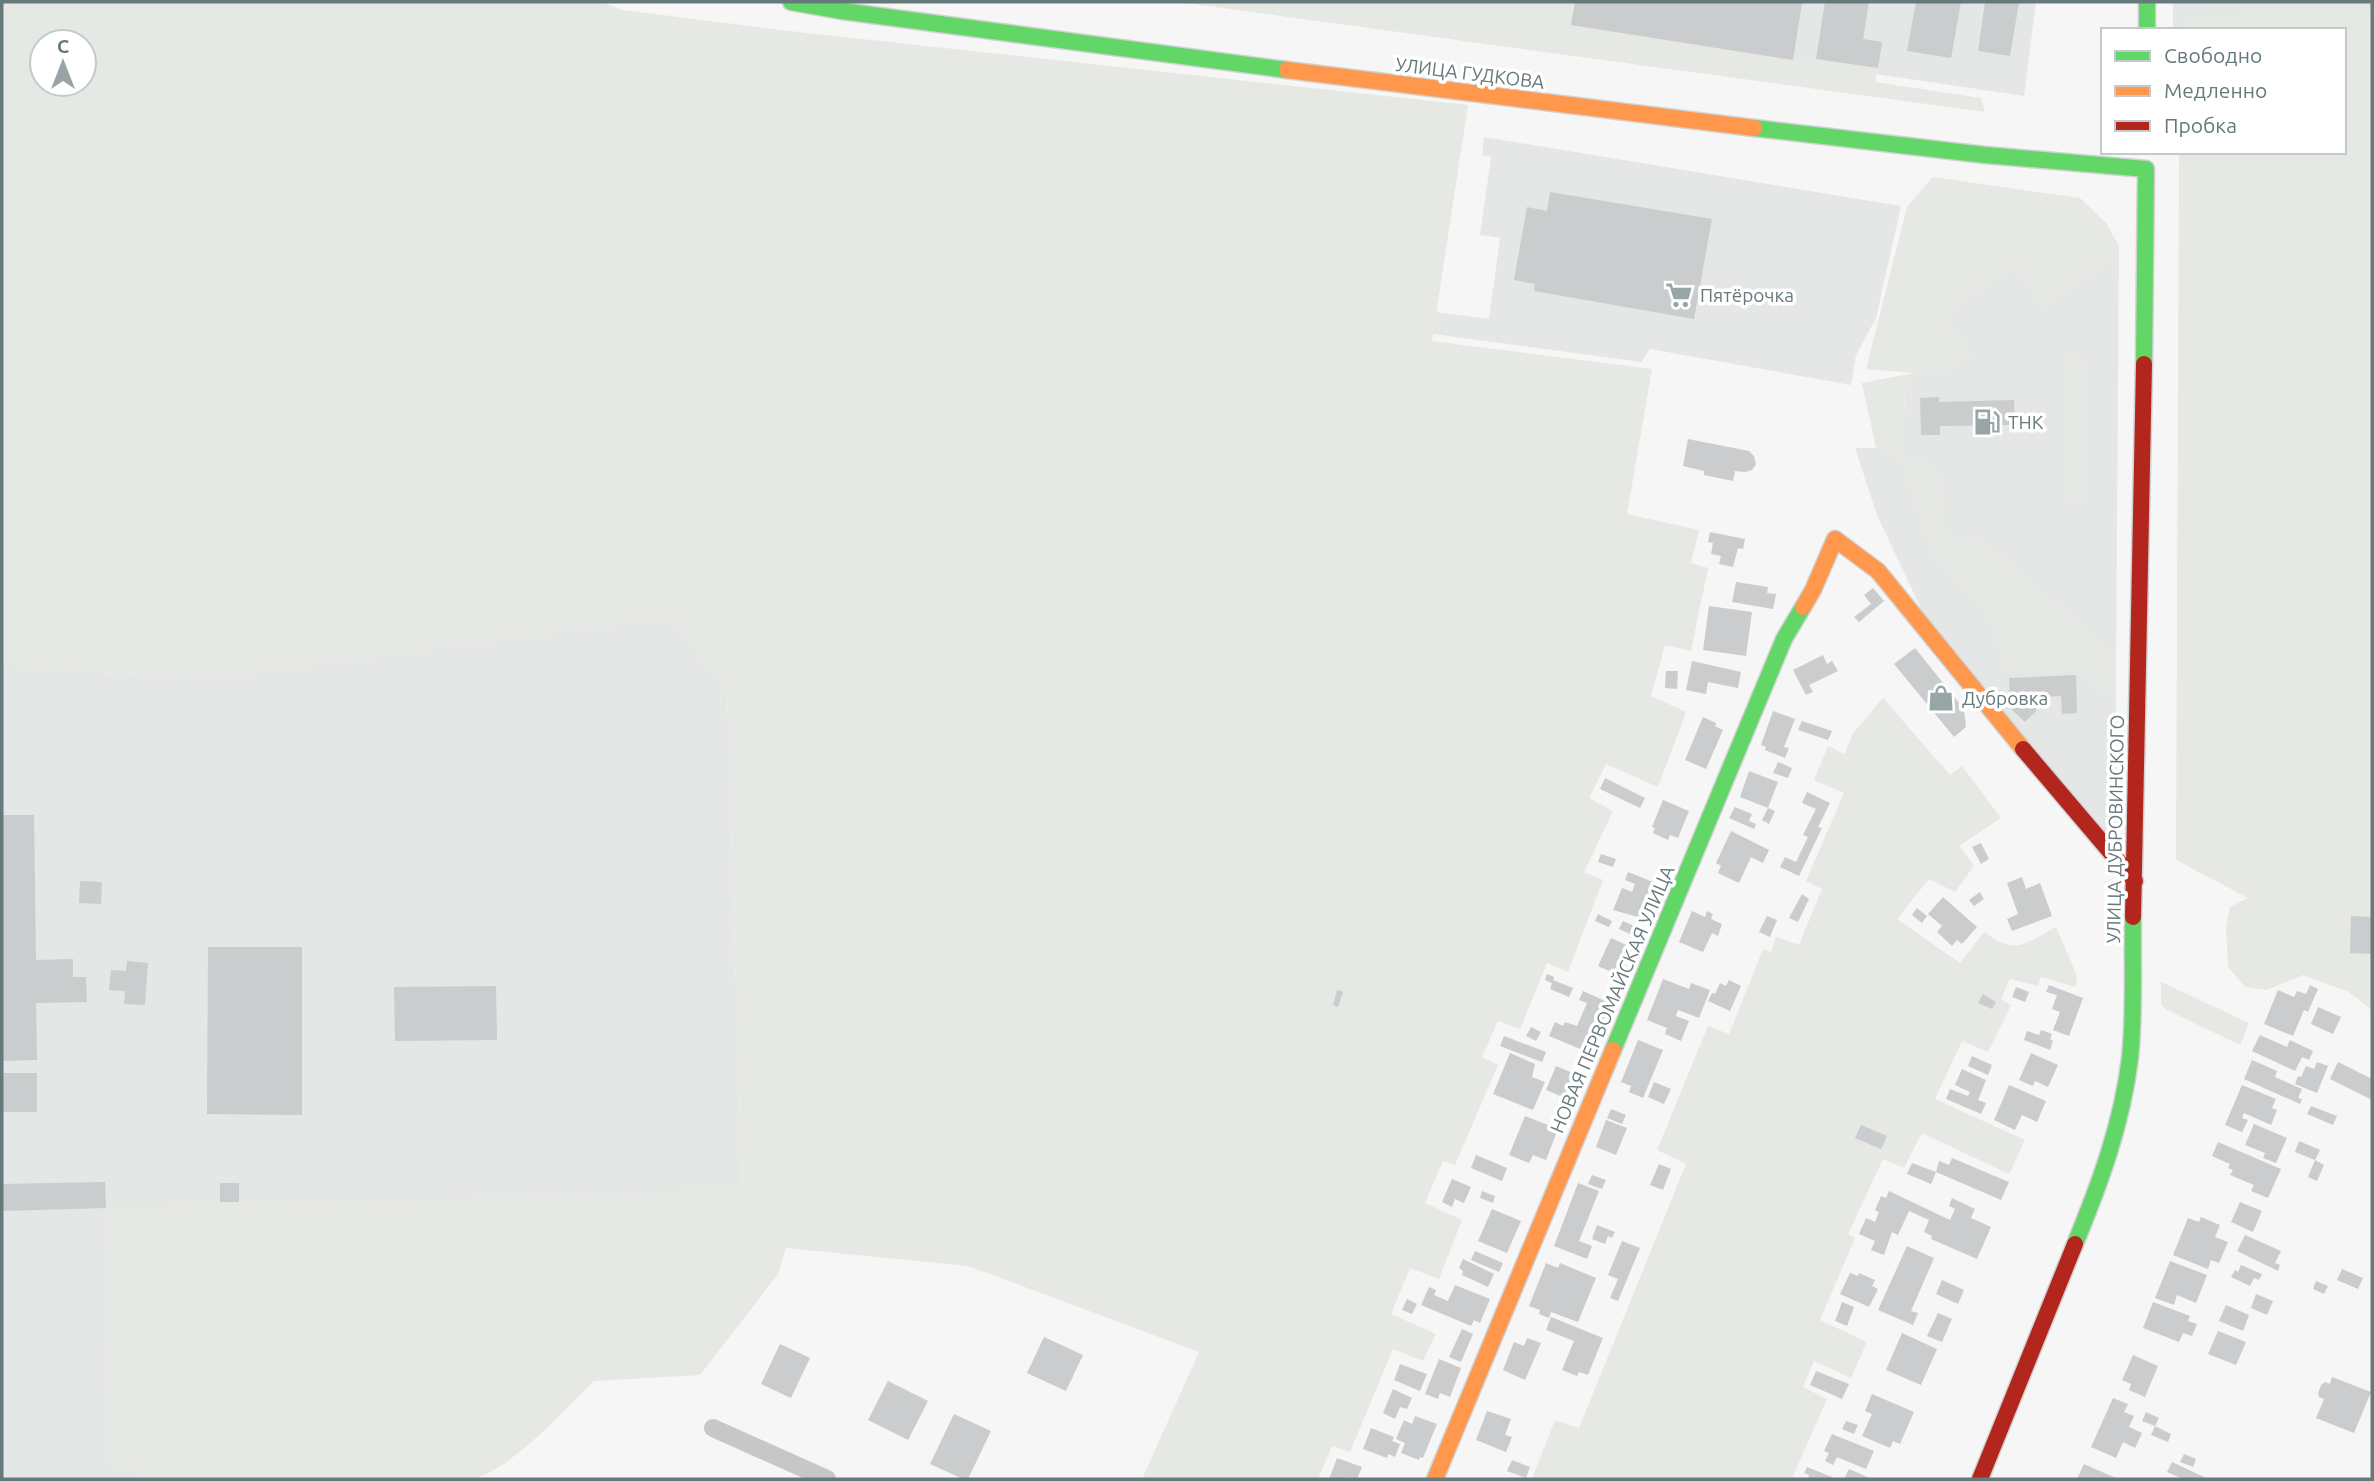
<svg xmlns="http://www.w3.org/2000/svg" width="2374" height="1481" font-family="Ubuntu,sans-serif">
<rect width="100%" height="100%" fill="#f6f6f6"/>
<path fill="#e5e7e6" d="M1563,2H2036L2024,96L1560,27Z
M2173,2H2372V115L2344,30H2173Z
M1484,137L1901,206L1876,318L1856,355L1851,385L1650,349L1641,362L1433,334L1436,312L1489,319L1500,238L1480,235L1491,157L1482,155Z
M2119,246L2116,671V857L1940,649L1877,515L1855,448H1876L1903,456L1905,385L1917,373H1944L1949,318L1957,303L2015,265L2043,306L2113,258Z
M658,618L672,620L727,690L742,1189L522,1197L110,1469L140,1466L142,1479H2V662L51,670L218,677Z"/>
<path fill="#e6e8e4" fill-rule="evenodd" d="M2,2H601L623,10L807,33L1468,105L1432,341L1652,369L1627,514L1699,530L1691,563L1708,568L1691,651L1665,645L1651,696L1686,712L1658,787L1606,764L1589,798L1613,811L1584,872L1603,880L1568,972L1547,963L1520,1029L1498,1021L1482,1057L1498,1065L1455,1165L1443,1161L1425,1203L1462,1220L1439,1279L1410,1268L1391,1314L1436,1334L1423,1361L1393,1349L1350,1452L1332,1446L1318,1479H1142L1199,1352L968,1266L786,1248L778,1274L700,1375L594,1381C558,1415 521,1461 475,1479H142L139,1466L110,1469L106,1208L522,1197L742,1188L727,690L672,620L658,618L218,677L51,670L2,662ZM42,42H84V84H42Z
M1178,2H1575L1572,25L1793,60L1816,59L1878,68L1875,82L1981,98L1985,112Z
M2372,12V1010L2349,992L2303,975L2267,990L2245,987L2228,967L2226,927L2230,907L2248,898L2176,860L2179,152H2344V30H2181L2192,18L2204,15Z
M1933,177L2080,198L2106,223L2119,246L2113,258L2043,306L2015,265L1957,303L1960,309L1949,318L1973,353L1944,373H1917L1905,385L1903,456L1905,462L1928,461C1950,482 1944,510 1946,538L1979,537L2100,641C2112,659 2116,671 2116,692H2097L2081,670H2005L1987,614L1933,555L1898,455L1876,448L1862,383L1914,373L1866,369L1907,207Z
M2074,354L2080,356L2083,361L2084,498L2081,504L2075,506L2069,504L2066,498L2065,361L2068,356Z
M1883,698L1950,775L1962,766L2001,818L1959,846L1974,866L1955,892L1929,879L1897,919L1960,963L1984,932C2017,956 2024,944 2056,927L2077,976L2076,987L2041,977L2038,986L2010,979L2001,999L2011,1005L1988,1052L1962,1041L1935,1099L2025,1140L2009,1174L1922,1133L1904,1168L1883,1159L1848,1234L1855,1238L1820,1320L1867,1342L1851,1378L1814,1361L1803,1387L1827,1399L1793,1476L1799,1479H1532L1555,1420L1579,1428L1686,1164L1657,1150L1708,1026L1729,1034L1763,949L1771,952L1776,937L1799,945L1822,889L1806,881L1844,793L1814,780L1828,746L1844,754L1854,732Z
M2161,982L2249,1023L2240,1045L2167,1010L2161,1004Z"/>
<path fill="#cacccd" d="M1575,2H1792L1802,3L1793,60L1571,25Z
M1825,2H1869L1863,39L1882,42L1878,68L1816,59Z
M1916,2H1961L1951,58L1907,51Z
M1985,2H2019L2010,56L1978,51Z
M1550,192L1712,219L1694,319L1534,291L1535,284L1514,280L1527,207L1547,211Z
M1939,397V402L2014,400L2015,425L1940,426V435H1921L1920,398Z
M1688,439L1749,451L1754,456L1756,464L1752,470L1745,472L1735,471L1733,481L1704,475V471L1683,466Z
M1710,532L1745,539L1743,549L1738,548L1733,567L1719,564L1721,556L1711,554L1713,543L1708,542Z
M1736,582L1768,587L1767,593L1776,594L1773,609L1732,602Z
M1873,588L1884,601L1859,622L1854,617L1871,604L1864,595Z
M1709,606L1752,612L1746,656L1703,650Z
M1915,648L1964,709L1966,727L1954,737L1894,664Z
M1823,655L1827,664L1832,661L1838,671L1809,685L1813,692L1806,695L1793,670Z
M1692,661L1741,672L1738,688L1708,682L1706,694L1686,690Z
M1666,671H1678L1677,689L1665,688Z
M2076,675L2077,713L2062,714L2061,696L2030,698L2037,710L2025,722L2010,708L2009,678Z
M1773,711L1795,719L1784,747L1789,748L1785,758L1765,750L1766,747L1761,745Z
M1703,717L1716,723L1715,726L1723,730L1706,769L1685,760Z
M1802,721L1832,731L1828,740L1798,730Z
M1778,762L1792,768L1788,778L1773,773Z
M1749,771L1778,782L1768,808L1740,797Z
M1605,778L1645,798L1640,808L1600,789Z
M1807,792L1830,803L1818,827L1822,828L1799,876L1780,867L1785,857L1796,862L1808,837L1803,835L1816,809L1802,803Z
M1663,800L1689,811L1678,838L1670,835L1668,840L1653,833L1655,828L1652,827Z
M1735,807L1752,814L1749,821L1756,824L1754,829L1729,818Z
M1768,808L1775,811L1769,824L1762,820Z
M2,815H34L36,960L73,959V977H86L87,1002L36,1003L37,1060L2,1061Z
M1731,831L1769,850L1763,863L1751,857L1739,883L1718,873L1721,866L1716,863Z
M1981,843L1989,859L1981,864L1972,847Z
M1601,854L1616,859L1613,867L1598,862Z
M1628,872L1658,884L1645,919L1613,910L1622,888L1632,892L1635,884L1625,880Z
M2022,877L2026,889L2040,883L2052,916L2012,931L2007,919L2018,914L2007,883Z
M80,881L102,882L101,904L79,903Z
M1980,892L1984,899L1974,906L1969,900Z
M1802,894L1809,899L1798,922L1789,918Z
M1943,897L1977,927L1962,944L1957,940L1952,946L1937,932L1942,926L1928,914Z
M1917,908L1927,916L1922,923L1912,915Z
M1692,911L1705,917L1707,911L1713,914L1711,919L1722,924L1718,936L1712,933L1703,952L1679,942Z
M1598,914L1612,921L1609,927L1595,921Z
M1767,916L1777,920L1770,937L1759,932Z
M2351,916L2372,917V954L2350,953Z
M1623,921L1641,929L1637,937L1619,929Z
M1611,938L1633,948L1620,976L1598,966Z
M208,947H302V1115L207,1114Z
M127,961L148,963L145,1005L124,1004L125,991L109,990L111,970L126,971Z
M1547,974L1554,977L1553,980L1573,988L1569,997L1550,989L1552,983L1545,980Z
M1663,979L1689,989L1691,983L1710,990L1699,1018L1678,1010L1676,1016L1689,1021L1681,1041L1665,1034L1667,1028L1647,1020Z
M1729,980L1741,986L1730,1011L1708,1001L1712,993L1715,994L1720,983L1726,986Z
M2049,985L2083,998L2069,1036L2053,1030L2060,1012L2052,1009L2057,995L2046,992Z
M2310,985L2318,989L2308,1012L2304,1010L2293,1036L2264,1024L2278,990L2294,997L2297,991L2306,994Z
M496,986L497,1040L395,1041L394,987Z
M2016,987L2029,992L2025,1002L2012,997Z
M1337,990L1343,992L1338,1007L1333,1005Z
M1583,991L1610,1003L1590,1053L1549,1036L1555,1022L1563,1026L1565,1022L1577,1026L1587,1003L1579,1000Z
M1983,994L1996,1002L1992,1009L1978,1003Z
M2318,1007L2341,1017L2333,1034L2311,1024Z
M1531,1027L1541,1032L1536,1041L1526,1036Z
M2041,1030L2052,1034L2050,1039L2053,1041L2050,1050L2024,1040L2027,1031L2039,1035Z
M2260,1035L2287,1047L2290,1040L2313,1051L2309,1060L2302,1057L2295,1071L2252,1051Z
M1504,1036L1546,1052L1542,1062L1500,1046Z
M1638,1040L1663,1050L1643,1098L1629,1092L1631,1086L1621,1082Z
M1510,1053L1535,1064L1532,1077L1545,1082L1533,1110L1493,1094Z
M2031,1053L2058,1065L2048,1087L2035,1081L2033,1086L2019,1080Z
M1972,1056L1992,1065L1988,1075L1968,1066Z
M2252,1060L2277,1071L2275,1077L2302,1089L2298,1098L2302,1099L2300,1104L2244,1079Z
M2317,1062L2328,1066L2317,1093L2295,1084L2298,1076L2301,1077L2306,1066L2314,1069Z
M2338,1062L2372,1079V1100L2330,1079Z
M1556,1066L1580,1076L1570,1100L1546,1090Z
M1962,1069L1986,1080L1978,1100L1986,1103L1981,1114L1946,1099L1950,1089L1968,1096L1970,1092L1955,1085Z
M2,1073H37V1112H2Z
M1654,1082L1671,1089L1664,1104L1648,1097Z
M2009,1085L2046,1101L2037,1122L2022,1115L2015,1130L1994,1120Z
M2242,1085L2276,1099L2272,1108L2277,1110L2271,1125L2244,1113L2242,1118L2248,1120L2242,1132L2225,1125Z
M2311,1106L2337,1116L2333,1125L2307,1114Z
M1611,1109L1626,1115L1622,1124L1607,1118Z
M1525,1116L1558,1129L1546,1160L1533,1155L1529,1163L1509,1155Z
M1606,1120L1627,1128L1616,1155L1596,1147Z
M2254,1124L2287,1138L2276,1163L2263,1158L2265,1153L2245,1145Z
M1861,1125L1887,1136L1881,1149L1855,1138Z
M2299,1141L2320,1150L2315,1160L2324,1165L2317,1181L2308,1177L2315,1160L2295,1152Z
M2218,1142L2281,1169L2268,1198L2251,1191L2254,1185L2230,1175L2233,1170L2228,1168L2230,1164L2212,1156Z
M1476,1155L1507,1168L1502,1181L1471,1168Z
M1952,1158L2009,1182L2001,1200L1936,1172L1931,1184L1907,1174L1912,1163L1936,1172L1939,1161L1949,1165Z
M1659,1164L1671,1169L1663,1190L1650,1185Z
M1592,1175L1606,1180L1602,1189L1588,1184Z
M1452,1179L1471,1187L1464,1203L1455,1199L1452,1207L1442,1202Z
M105,1182L106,1208L2,1211V1184Z
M220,1183H239V1202H220Z
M1578,1183L1599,1191L1579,1241L1592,1246L1587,1259L1554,1246Z
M1482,1191L1495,1196L1493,1203L1480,1198Z
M1889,1191L1950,1220L1955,1209L1949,1206L1952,1198L1975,1209L1971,1218L1991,1227L1977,1259L1931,1239L1932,1236L1924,1232L1929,1220L1909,1211L1898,1235L1892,1232L1884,1255L1871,1250L1875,1241L1859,1234L1866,1218L1875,1222L1879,1212L1875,1210L1881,1196L1886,1198Z
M2240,1202L2262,1211L2253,1232L2231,1222Z
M1492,1209L1521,1221L1507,1253L1478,1241Z
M2201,1217L2220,1225L2215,1237L2228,1242L2219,1263L2211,1260L2208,1269L2173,1255L2188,1218L2199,1222Z
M1597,1225L1615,1232L1612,1238L1608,1236L1605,1244L1592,1239Z
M2245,1235L2281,1251L2275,1263L2280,1265L2278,1271L2237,1251Z
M1622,1241L1640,1248L1618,1301L1610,1298L1618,1279L1608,1275Z
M1907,1246L1934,1258L1911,1311L1918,1313L1913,1325L1878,1310Z
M1475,1251L1503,1263L1499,1272L1471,1260Z
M1463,1259L1494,1274L1488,1287L1462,1275L1463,1271L1459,1268Z
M2170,1261L2207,1275L2196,1303L2177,1295L2174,1305L2155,1298Z
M1546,1263L1558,1268L1560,1263L1596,1278L1578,1322L1551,1312L1549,1318L1539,1314L1540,1310L1529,1306Z
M2241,1265L2262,1274L2259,1280L2254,1278L2250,1286L2231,1277L2235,1270L2238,1272Z
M2342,1269L2363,1278L2358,1289L2337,1280Z
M1850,1273L1858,1276L1859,1273L1875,1280L1872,1286L1878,1289L1869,1307L1840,1294Z
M1942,1280L1964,1290L1958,1304L1936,1294Z
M2316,1281L2328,1286L2324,1294L2313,1289Z
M1455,1285L1490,1299L1480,1323L1474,1320L1471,1326L1421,1305L1429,1287L1436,1290L1434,1295L1448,1301Z
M2256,1294L2273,1301L2267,1315L2251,1308Z
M1407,1299L1417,1304L1412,1314L1402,1310Z
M1842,1302L1854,1307L1847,1326L1835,1321Z
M2153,1302L2190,1316L2188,1321L2197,1324L2192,1336L2183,1333L2179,1342L2143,1328Z
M2226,1305L2249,1315L2243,1331L2219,1321Z
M1938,1313L1952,1319L1942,1342L1927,1336Z
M1551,1317L1603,1338L1588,1375L1579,1372L1577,1376L1562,1370L1574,1341L1546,1330Z
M1462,1329L1473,1334L1461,1362L1449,1357Z
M2218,1331L2246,1342L2236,1365L2208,1354Z
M1902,1333L1937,1349L1921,1385L1886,1370Z
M1044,1337L1083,1355L1066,1391L1027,1373Z
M1527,1338L1541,1343L1525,1380L1503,1370L1514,1342L1524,1346Z
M780,1344L810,1358L791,1398L761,1384Z
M2133,1355L2158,1366L2145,1397L2129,1390L2131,1384L2122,1380Z
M1439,1359L1461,1368L1450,1397L1440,1393L1438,1399L1425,1394Z
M1400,1364L1427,1374L1420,1391L1394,1380Z
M1816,1371L1849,1384L1842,1399L1810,1385Z
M2332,1377L2371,1392L2354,1433L2316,1418L2324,1399L2319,1397L2318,1393L2321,1385L2325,1382L2330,1384Z
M888,1381L928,1401L908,1440L868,1420Z
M1393,1389L1412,1398L1407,1409L1400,1407L1395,1419L1383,1413Z
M1872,1394L1914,1412L1900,1444L1893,1441L1890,1448L1862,1436L1872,1414L1865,1411Z
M2113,1398L2128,1404L2124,1412L2134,1416L2129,1427L2142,1433L2135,1448L2123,1442L2116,1458L2091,1447Z
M1487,1411L1511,1419L1505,1435L1512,1437L1506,1452L1476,1440Z
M2146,1412L2159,1418L2155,1426L2142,1421Z
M954,1414L991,1431L968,1479H963L930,1464Z
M1415,1416L1437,1424L1423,1458L1420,1457L1419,1460L1401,1453L1405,1443L1396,1439L1404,1420L1412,1424Z
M1846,1421L1858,1425L1854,1434L1842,1429Z
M2155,1426L2171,1434L2168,1442L2151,1435Z
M1371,1428L1394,1437L1392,1441L1400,1444L1395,1457L1388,1454L1387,1458L1363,1449Z
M1832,1434L1874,1451L1866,1469L1837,1457L1833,1465L1825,1461L1829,1453L1824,1451Z
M2184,1454L2196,1459L2193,1467L2180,1462Z
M1337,1458L1362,1467L1357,1479L1350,1477L1349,1479H1329Z
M1512,1460L1530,1467L1526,1478L1507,1471Z
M2172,1462L2204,1477L2203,1479H2183L2167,1472Z
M2084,1464L2118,1479H2077Z
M1807,1467L1837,1479H1808L1809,1475L1804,1473Z
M1849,1469L1872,1479H1844Z"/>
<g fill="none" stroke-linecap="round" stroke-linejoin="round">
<g stroke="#d1d2d3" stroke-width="19">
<path id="fast" d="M791,2L842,11L1287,70
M2147,2V30
M1754,128L1985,155L2146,169L2144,364
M1613,1050L1784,639L1803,607
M2075,1244C2100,1183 2122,1124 2130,1058C2135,1012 2132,963 2133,917"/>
</g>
<g stroke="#d1d2d3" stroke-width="19">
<path id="slow" d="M1287,70L1754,128
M1803,607L1813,590L1835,539L1878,571L2023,749
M1435,1479L1613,1050"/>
</g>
<g stroke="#d1d2d3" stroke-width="19">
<path id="jam" d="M2023,749L2135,881
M2133,917L2144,364
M1980,1479L2075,1244"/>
</g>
<path stroke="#c6c7c7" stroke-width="18" d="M713,1428L827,1479"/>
<use href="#fast" stroke="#63d668" stroke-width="16"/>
<use href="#slow" stroke="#ff974d" stroke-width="16"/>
<use href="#jam" stroke="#b3261e" stroke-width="16"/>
</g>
<defs>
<g id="supermarket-bare" transform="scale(2.1)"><path d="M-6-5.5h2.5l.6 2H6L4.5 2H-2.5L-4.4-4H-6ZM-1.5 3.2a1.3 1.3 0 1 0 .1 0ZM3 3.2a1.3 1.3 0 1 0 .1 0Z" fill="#98a5a7" stroke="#fff" stroke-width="2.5" paint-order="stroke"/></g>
<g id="fuel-bare" transform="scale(2.1)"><path d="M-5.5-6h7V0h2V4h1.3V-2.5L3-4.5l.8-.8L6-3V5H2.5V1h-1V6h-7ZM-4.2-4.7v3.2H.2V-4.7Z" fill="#98a5a7" stroke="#fff" stroke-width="2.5" paint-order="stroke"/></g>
<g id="shop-bare" transform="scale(2.1)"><path d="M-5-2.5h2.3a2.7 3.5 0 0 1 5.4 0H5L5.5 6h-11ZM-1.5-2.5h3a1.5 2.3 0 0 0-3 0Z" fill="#98a5a7" stroke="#fff" stroke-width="2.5" paint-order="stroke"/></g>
</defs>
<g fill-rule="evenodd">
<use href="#supermarket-bare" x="1679" y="295"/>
<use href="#fuel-bare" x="1987" y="422"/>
<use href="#shop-bare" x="1941" y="698"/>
</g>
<g text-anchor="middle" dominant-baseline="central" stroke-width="7" stroke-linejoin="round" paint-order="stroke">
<g font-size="19" fill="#667a7c" stroke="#fff">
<text transform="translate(1470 73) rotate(7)">УЛИЦА ГУДКОВА</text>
<text transform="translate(2115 829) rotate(-89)">УЛИЦА ДУБРОВИНСКОГО</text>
<text transform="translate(1612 999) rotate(-67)">НОВАЯ ПЕРВОМАЙСКАЯ УЛИЦА</text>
</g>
<g font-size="19" fill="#667a7c" stroke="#fff" text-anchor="start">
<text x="1700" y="295">Пятёрочка</text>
<text x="2008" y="422">ТНК</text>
<text x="1962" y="698">Дубровка</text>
</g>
</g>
<rect width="2374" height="1481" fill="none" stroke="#667a7c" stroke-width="7"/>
<rect x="2101" y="28" width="245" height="126" fill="#ffffff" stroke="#c2cacb" stroke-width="2"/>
<rect x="2115" y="51" width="35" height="10" fill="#63d668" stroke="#c2cacb" stroke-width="2"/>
<text x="2164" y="63" font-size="21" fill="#667a7c">Свободно</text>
<rect x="2115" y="86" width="35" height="10" fill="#ff974d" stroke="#c2cacb" stroke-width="2"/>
<text x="2164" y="98" font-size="21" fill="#667a7c">Медленно</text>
<rect x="2115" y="121" width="35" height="10" fill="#b3261e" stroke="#c2cacb" stroke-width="2"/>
<text x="2164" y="133" font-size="21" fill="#667a7c">Пробка</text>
<g transform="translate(63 63)"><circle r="33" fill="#ffffff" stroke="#c2cacb" stroke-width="2"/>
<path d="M0-5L12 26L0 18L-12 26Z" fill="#98a5a7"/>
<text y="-10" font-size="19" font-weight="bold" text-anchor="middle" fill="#667a7c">С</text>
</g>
</svg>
